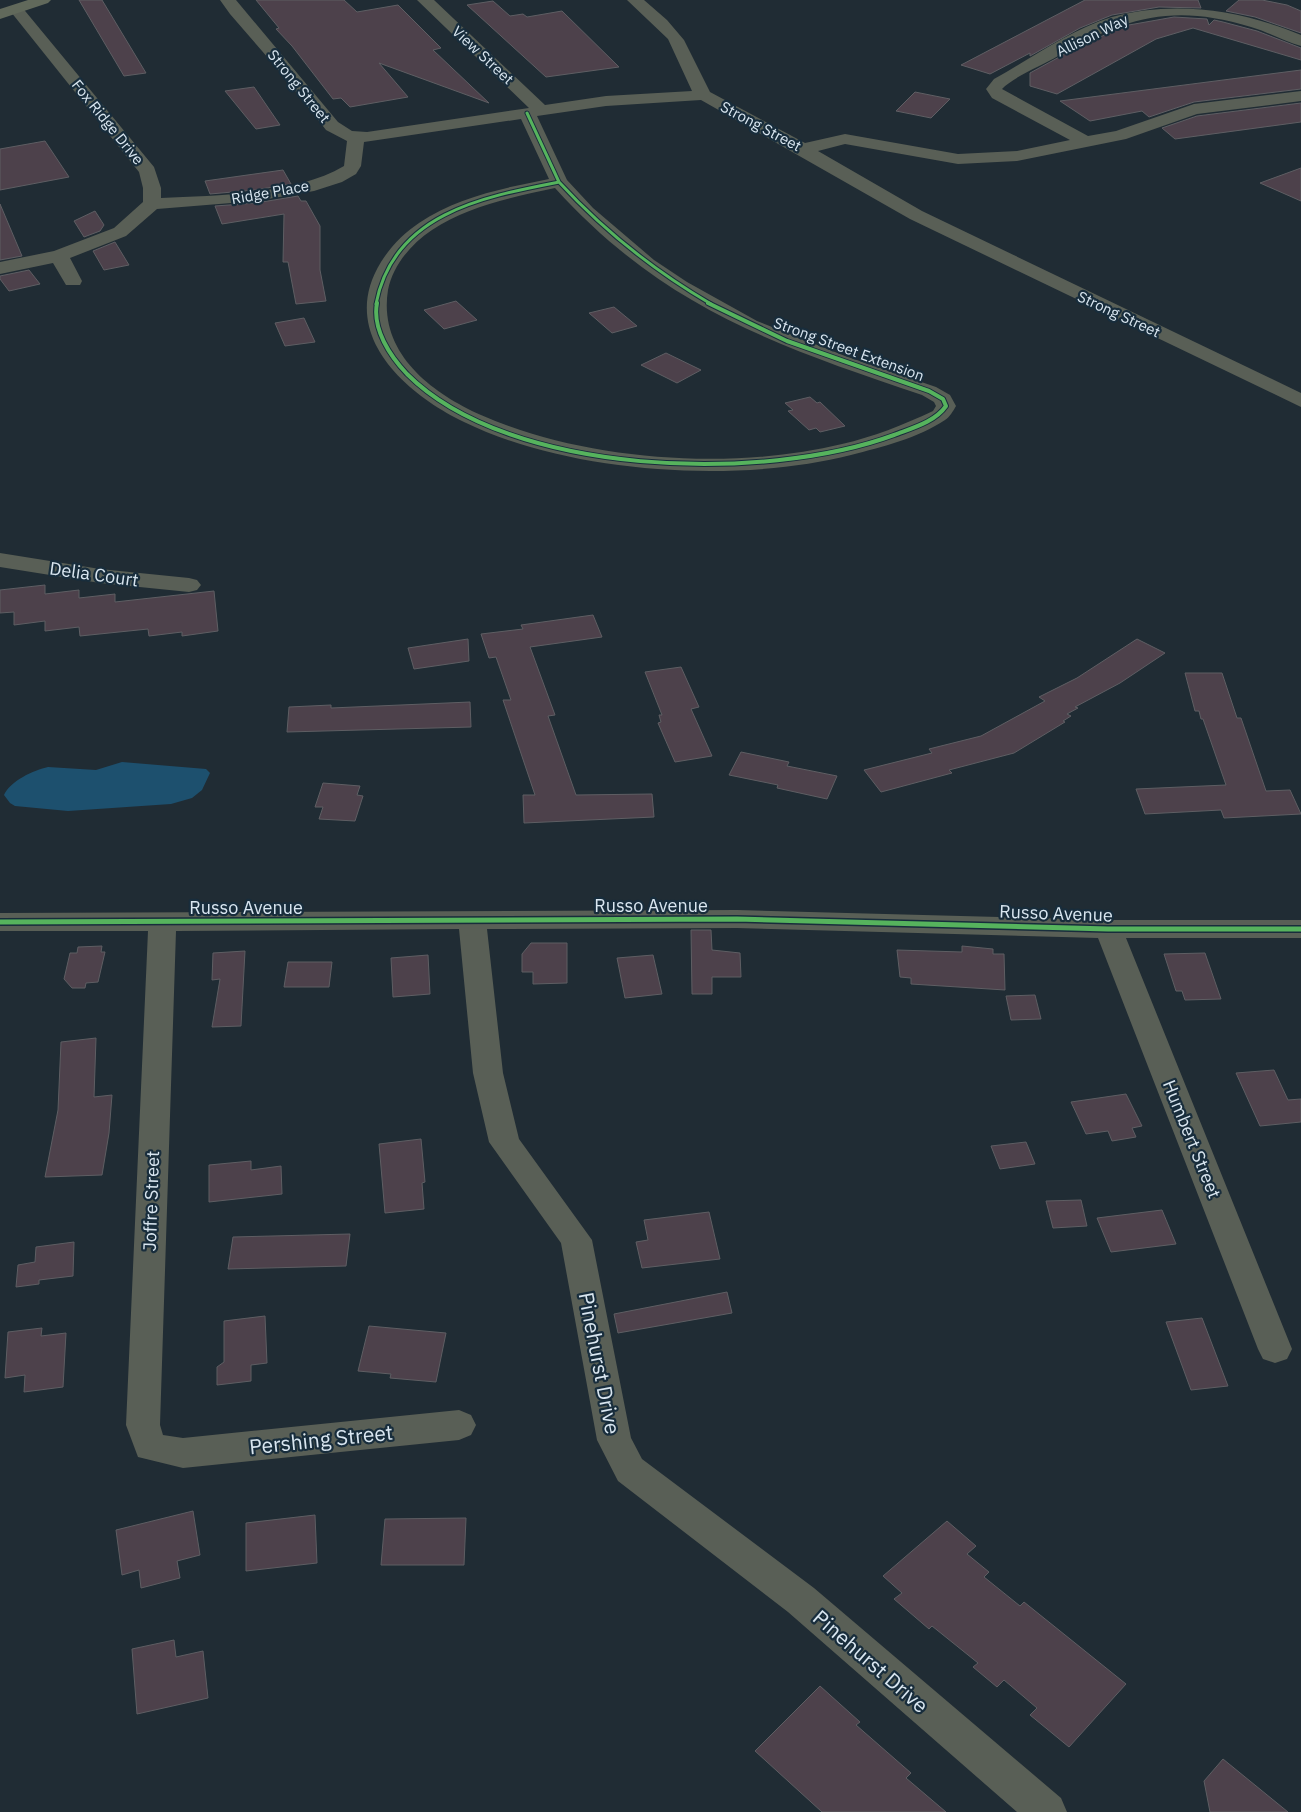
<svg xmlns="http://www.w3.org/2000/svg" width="1301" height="1812" font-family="'IBM Plex Sans',sans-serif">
<rect width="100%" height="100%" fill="#202c34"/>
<path fill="#1d506e" d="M122,762L206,769L210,773L202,790L192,798L171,804L68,811L15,806L10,803L4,795C10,781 34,770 48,767L96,770Z"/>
<path fill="#4d414b" stroke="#5e5e63" d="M79,0H102L146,73L124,76Z
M256,0H344L357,12L398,5L441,48L433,50L489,103L379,63L408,97L350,107L341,98L333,99L292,46L276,29L279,28Z
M1085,0H1198L1201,8L1159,7L1112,15L1080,28L1030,56V53L990,74L961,65Z
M1239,0H1262L1287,5L1301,11V33L1255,17L1226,11Z
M493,1L510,16L523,14L527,17L562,11L619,67L546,77L467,5Z
M1174,17L1207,19L1209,25L1214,20L1223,22L1257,31L1301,48V60L1193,28L1156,39L1057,94L1030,86V73L1083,44L1129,25Z
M1301,70V89L1194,102L1149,117L1142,111L1090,121L1060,101Z
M254,87L280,125L256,129L225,91Z
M915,92L950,99L931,118L896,111Z
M1301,103V122L1175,139L1162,128L1197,116Z
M45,141L69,177L0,190V149Z
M1301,168V201L1260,183Z
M283,170L291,184L255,190L210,194L205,181Z
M298,196L301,201H306L320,226V270L326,301L296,304L288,262H283L284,214L222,224L215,206L256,203Z
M0,204L22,256L0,260Z
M95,211L104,225L100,231L84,237L74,221Z
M115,242L129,265L104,270L93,251Z
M29,270L40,284L9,291L0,279V276Z
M456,301L477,320L444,329L424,310Z
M614,307L637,326L612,333L589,313Z
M304,318L315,342L285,346L275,323Z
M666,353L701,370L677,383L641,365Z
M810,397L817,403L820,402L845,426L820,432L816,428L809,430L788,411L793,410L785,403Z
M45,585V594L79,590V598L115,594V602L214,591L218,631L182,636V632L149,636L148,629L80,636L79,627L45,631V621L14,625V612L0,613V590Z
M593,615L602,637L530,647L555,715L548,716L576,795L652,794L654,817L524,823L523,795H535L503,700H511L496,657L489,658L481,634L523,629L521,625Z
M468,639L469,661L414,669L408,648Z
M1137,639L1165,653L1120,683L1075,707L1078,708L1067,714L1071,716L1063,721L1065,722L1014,753L949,770L952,773L881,792L864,770L932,753L929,749L981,736L1045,701L1039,697L1077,678Z
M681,667L699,707L691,709L712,756L675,762L658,723L661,722L659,715H662L645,672Z
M1185,673H1222L1237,718H1241L1266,791L1290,790L1301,814L1224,818L1221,810L1145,814L1136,789L1226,785L1203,719H1201L1199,711H1195Z
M470,702L471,727L287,732L289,707L331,705V708Z
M741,752L789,762L787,766L837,776L827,799L777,788L778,785L729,775Z
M323,783L360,786L357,795L363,796L355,821L319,819L323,807H315Z
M691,930H711L712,950L740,953L741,977H712V994H692Z
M531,943H567V983L533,984V972H522V954Z
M102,946L101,952H105L98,982L86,983L85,988H72L64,979L70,953H77L78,947Z
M962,946L993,949V954H1004L1005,990L911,984V978L900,977L897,950L962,952Z
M245,951L241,1026L212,1027L220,979L212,980L213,953Z
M1205,953L1221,999L1185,1000L1182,991H1176L1164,954Z
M428,955L430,994L393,997L391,958Z
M653,955L662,994L625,998L617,958Z
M288,962H332L329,987H284Z
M1035,995L1041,1019L1011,1020L1006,996Z
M96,1038L94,1097L112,1095L109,1133L102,1175L45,1177L58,1110L61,1042Z
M1274,1070L1288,1100L1301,1099V1122L1260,1126L1236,1073Z
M1126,1094L1142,1126L1132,1128L1136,1137L1112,1141L1108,1131L1086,1134L1071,1102Z
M421,1139L425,1182L422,1183L424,1209L385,1213L379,1144Z
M1026,1142L1035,1164L1000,1169L991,1146Z
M251,1161V1170L281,1166L282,1194L209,1202V1165Z
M1081,1200L1087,1226L1053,1228L1046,1201Z
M1162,1210L1176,1244L1111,1252L1097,1218Z
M709,1212L720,1259L642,1268L636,1242L648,1240L644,1220Z
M350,1234L346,1266L228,1269L233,1237Z
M74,1242L73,1276L39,1280V1284L16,1287L18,1265L35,1262L36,1247Z
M727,1292L732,1313L618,1333L614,1314Z
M265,1316L267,1363L251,1365V1381L217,1385V1367L224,1362V1321Z
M1202,1318L1228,1386L1191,1390L1166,1322Z
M369,1326L446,1333L436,1382L390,1378L391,1374L358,1371Z
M42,1328L41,1336L66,1333L63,1387L24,1392L25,1375L5,1378L8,1332Z
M193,1511L200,1555L177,1561L180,1578L141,1588L139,1570L122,1575L116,1530Z
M315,1515L317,1563L246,1571V1523Z
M466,1518L464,1565H381L385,1519Z
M947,1521L976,1546L967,1554L989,1572L984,1577L1020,1606L1024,1602L1126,1684L1069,1747L1030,1715L1037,1708L1004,1680L997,1687L973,1667L978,1663L932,1626L929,1629L894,1599L902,1593L883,1576Z
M174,1640L176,1657L203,1651L208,1698L137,1714L132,1649Z
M820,1686L860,1722L856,1725L911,1773L906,1778L946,1812H822L755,1751Z
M1223,1759L1288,1812H1210L1204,1781Z"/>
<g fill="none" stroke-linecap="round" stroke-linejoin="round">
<path fill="#595f56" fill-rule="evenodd" d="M220,0H236L338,122L352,131L367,132L529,108L417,0H434L545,105L606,96L692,91L668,39L627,0H644L667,20L684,40L710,92L805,143L845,134L958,154L1017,151L1070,140L992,98L986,89L994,79C1032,58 1070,30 1112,17C1175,0 1241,10 1301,35V46C1284,41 1268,32 1251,27C1173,3 1126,17 1058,56C1043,65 1013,77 1002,89L1088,136L1116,131L1194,104L1301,91V101L1197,114L1126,139L1017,161L958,164L845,144L818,151L922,211L1301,393V407L910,219L701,100L606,106L537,116L567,180L593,208L654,260L687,282L757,321L845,356L936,387L950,395L956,406C953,411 950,417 945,420C918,438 882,447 851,455C737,484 570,474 464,422C404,393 337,333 381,262C391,246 404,233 419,223C457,197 504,188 549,179L521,119L364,142L361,166L356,174L342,182L314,191L256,201L157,209L126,236L70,258L82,281L80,285H66L53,263L0,274V262L54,251L114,228L143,202V188L139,172L11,12L8,9L11,6H21L154,167L161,188V198C217,195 295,195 344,166L347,141L326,130L282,74L230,14ZM555,188C663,307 774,345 922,395L934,402L936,406L933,411C903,425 873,437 842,444C731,471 585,461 481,415C430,392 378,352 388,290C393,265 411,244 432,230C468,206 513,197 555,188Z
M0,553L100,569L189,578L197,580L201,585L197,590L189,592L100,583L0,567Z
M737,910L1108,920H1301V938H1126L1292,1349L1287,1359L1275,1363L1263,1359L1258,1349L1098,938L737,928L487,929L503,1073L519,1139L592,1240L631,1438L642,1459L814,1588L1061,1798L1067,1812H1017L788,1612L618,1481L597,1440L561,1243L489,1142L473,1073L459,929L176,931L160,1425L163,1435L183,1438L459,1410L471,1415L476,1425L471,1435L459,1440L183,1468L138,1457L126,1425L148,931H0V913Z"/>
<path fill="#61695b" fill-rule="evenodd" d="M28,0H51L48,3L0,19V9Z"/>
<g stroke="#182d3c" stroke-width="5">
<path id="cycleway-far2" d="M527,113L559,182
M559,182C604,231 653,270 711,304
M376,304C393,214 482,197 559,182"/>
</g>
<g stroke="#182d3c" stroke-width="6">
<path id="cycleway-far1" d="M377,303C372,329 390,356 407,374C510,477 764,483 894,435C912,428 935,422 946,406L943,399L929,391L787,341L708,303"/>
</g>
<g stroke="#182d3c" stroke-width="8">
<path id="cycleway" d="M0,922L737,919L1108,929H1301"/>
</g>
<use href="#cycleway-far2" stroke="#56b35d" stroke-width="3"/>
<use href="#cycleway-far1" stroke="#56b35d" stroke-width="4"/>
<use href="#cycleway" stroke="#56b35d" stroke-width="5"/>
</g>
<g text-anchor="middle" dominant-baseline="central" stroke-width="4.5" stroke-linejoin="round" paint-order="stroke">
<g font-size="15" fill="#d9e6f0" stroke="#182d3c">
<text transform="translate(1092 35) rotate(-26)">Allison Way</text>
<text transform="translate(483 55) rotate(43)">View Street</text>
<text transform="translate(299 86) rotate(51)">Strong Street</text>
<text transform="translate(108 122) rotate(51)">Fox Ridge Drive</text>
<text transform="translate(761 126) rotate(28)">Strong Street</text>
<text transform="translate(270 192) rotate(-10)">Ridge Place</text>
<text transform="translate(1119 314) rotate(25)">Strong Street</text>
<text transform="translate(849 349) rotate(20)">Strong Street Extension</text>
</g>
<g font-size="18" fill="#d9e6f0" stroke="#182d3c">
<text transform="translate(94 574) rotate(8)">Delia Court</text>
<text x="651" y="905">Russo Avenue</text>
<text x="246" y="907">Russo Avenue</text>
<text transform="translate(1056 913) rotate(2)">Russo Avenue</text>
<text transform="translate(1192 1139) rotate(68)">Humbert Street</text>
<text transform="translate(151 1201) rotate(-88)">Joffre Street</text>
</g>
<g font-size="21" fill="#d9e6f0" stroke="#182d3c">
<text transform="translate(600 1363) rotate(79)">Pinehurst Drive</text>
<text transform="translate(321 1439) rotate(-6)">Pershing Street</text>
<text transform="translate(871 1661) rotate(41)">Pinehurst Drive</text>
</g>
</g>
</svg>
